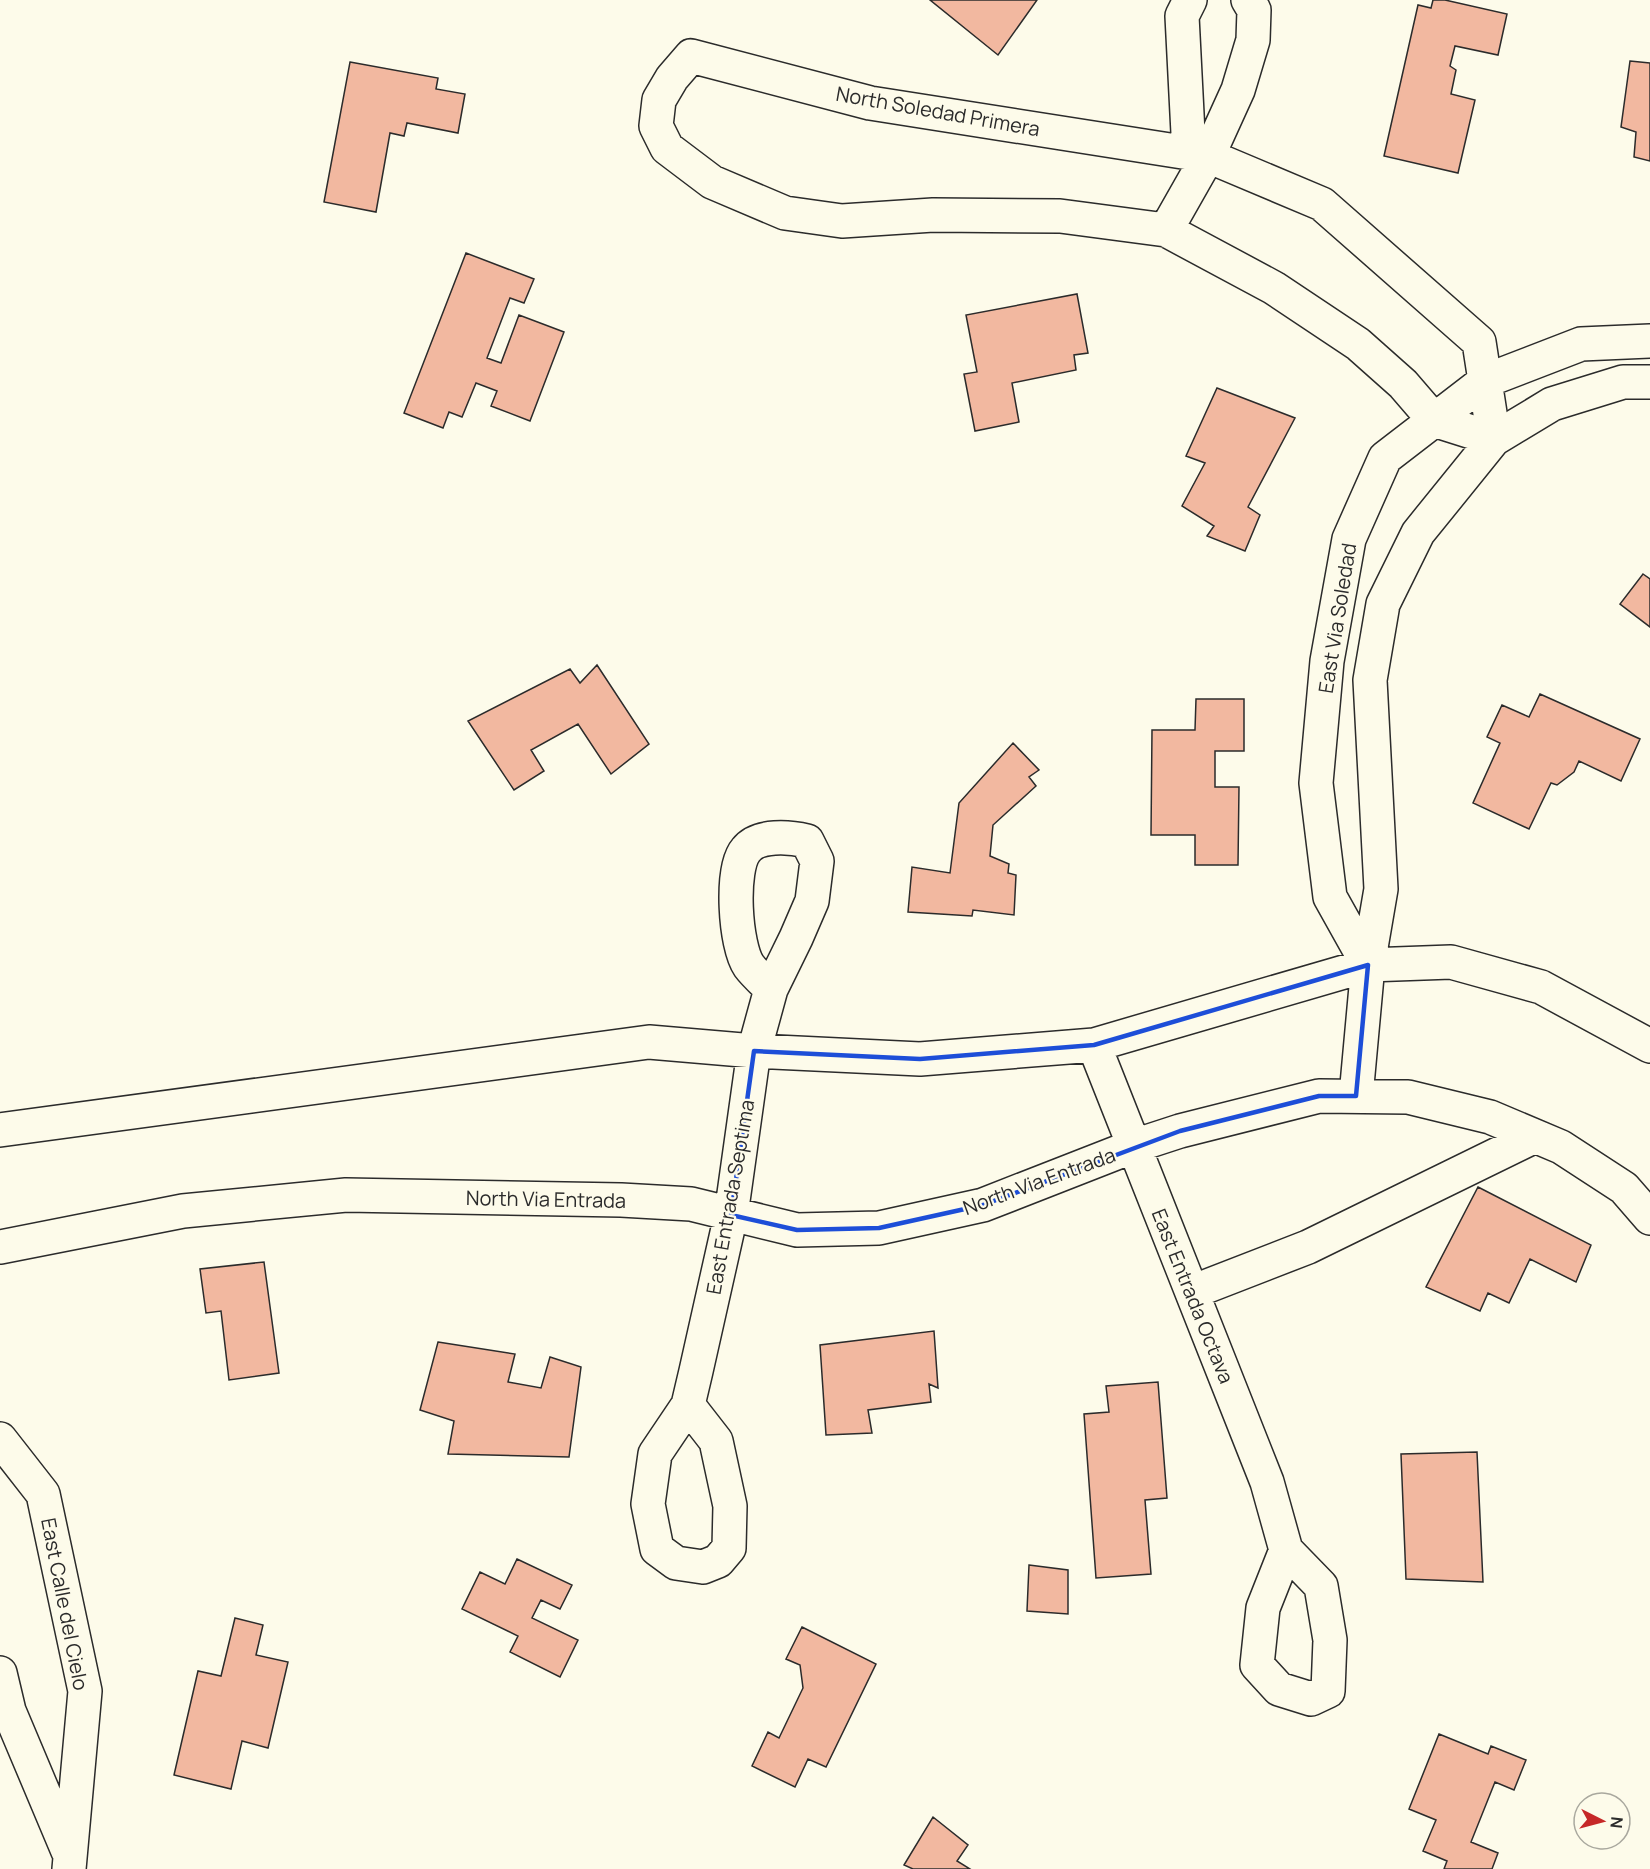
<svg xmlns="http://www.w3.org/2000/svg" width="1650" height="1869" font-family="Manrope,sans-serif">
<rect width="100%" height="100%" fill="#fdfbea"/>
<path fill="#f2b8a0" stroke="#2b2b2b" stroke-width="1.5" d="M930,0H1037L998,55Z
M1433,0H1445L1507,14L1498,55L1455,46L1450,66L1456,70L1451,94L1475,100L1458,173L1384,156L1418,5L1431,8Z
M1630,61L1650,63V161L1634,157L1636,132L1621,127Z
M350,62L438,78L436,89L465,94L458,133L407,123L404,136L390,133L376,212L324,202Z
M466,253L534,279L524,303L510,298L487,358L501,363L519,315L564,332L530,421L491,406L497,391L476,383L462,417L449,412L443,428L404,413Z
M1077,294L1088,353L1074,355L1076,370L1012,383L1019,422L975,431L964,374L977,372L966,315Z
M1217,388L1295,418L1248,507L1260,515L1245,551L1207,536L1214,526L1182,506L1205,463L1186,456Z
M1643,574L1650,579V627L1620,604Z
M597,665L649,744L611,774L578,724L531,750L544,771L514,790L468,721L570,669L580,683Z
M1540,694L1640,739L1621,781L1579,761L1574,772L1557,785L1551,783L1529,829L1473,803L1500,743L1487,737L1502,705L1529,717Z
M1196,699H1244V751H1215V787H1239L1238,865H1195V835H1151L1152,730H1195Z
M1013,743L1039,770L1029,777L1036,786L993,825L990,856L1009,864L1008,873L1016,875L1014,915L973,910L972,916L908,912L912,867L950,873L959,803Z
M1478,1187L1591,1245L1576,1282L1530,1259L1509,1303L1488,1293L1480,1311L1426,1287Z
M264,1262L279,1373L229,1380L221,1311L206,1313L200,1269Z
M934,1331L938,1388L929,1384L931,1402L868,1410L872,1433L826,1435L820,1345Z
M438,1342L515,1354L508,1382L541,1388L550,1357L581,1367L569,1457L448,1454L454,1421L420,1410Z
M1158,1382L1167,1498L1145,1500L1151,1574L1096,1578L1084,1414L1109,1412L1106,1386Z
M1477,1452L1483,1582L1406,1579L1401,1454Z
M517,1559L572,1585L560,1609L541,1600L532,1618L578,1640L560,1677L510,1652L518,1636L462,1609L480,1572L505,1584Z
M1029,1565L1068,1570V1614L1027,1611Z
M235,1618L263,1625L256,1655L288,1662L268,1748L242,1741L231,1789L174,1775L198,1671L221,1676Z
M802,1627L876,1664L826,1767L808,1759L795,1787L752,1766L768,1732L779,1738L803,1688L800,1665L786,1659Z
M1439,1734L1488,1754L1491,1746L1526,1760L1514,1790L1495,1782L1471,1842L1498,1853L1492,1869H1444L1447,1861L1423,1851L1436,1820L1409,1809Z
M933,1817L968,1845L957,1861L970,1869H913L904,1865Z"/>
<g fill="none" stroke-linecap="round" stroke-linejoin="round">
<g stroke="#2b2b2b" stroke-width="36">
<path id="minor" d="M691,56L870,103L1208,156L1322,204L1479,342L1494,439L1434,420L1403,384L1358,344L1274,288L1166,230L1060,216L933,215L842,221L785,213L712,182L667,148L656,126L659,100L672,78Z
M1189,153L1182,16L1190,0
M1166,230L1208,156L1238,90L1253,40L1254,10L1248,0
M1650,341L1581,344L1485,381L1385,458L1349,539L1327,661L1316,783L1330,897L1368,965L1381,889L1370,680L1383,604L1418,533L1494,439L1552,404L1623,382H1650
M1094,1045L1267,1482L1286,1550L1321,1586L1330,1640L1328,1691L1311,1699L1279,1689L1257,1665L1263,1608L1286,1550
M1356,1096L1368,965
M0,1130L649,1042L754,1051L920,1059L1094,1045L1368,965L1451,962L1541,987L1650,1046
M0,1247L183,1211L346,1195L621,1200L691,1204L797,1230L879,1228L983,1205L1134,1146L1180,1131L1319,1096L1408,1097L1490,1117L1561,1147L1624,1188L1650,1218
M1192,1292L1308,1247L1535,1136
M688,1405L716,1441L730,1506L729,1548L718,1561L703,1567L676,1563L657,1549L648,1504L655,1454L688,1405L696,1371L731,1215L754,1051L771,989L796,938L812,901L817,861L807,841C790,837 758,834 746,850C730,869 735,946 749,966C755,974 764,982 771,989
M0,1439L43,1494L85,1691L69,1869
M0,1673L9,1711L68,1851"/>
</g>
<use href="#minor" stroke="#fdfbea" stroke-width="33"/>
</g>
<path fill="none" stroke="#1d4ed8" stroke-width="4.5" stroke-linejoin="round" d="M1368,965L1356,1096H1319L1180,1131L983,1205L879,1228L797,1230L731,1215L754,1051L920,1059L1094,1045Z"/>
<g text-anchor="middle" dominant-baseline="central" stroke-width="4.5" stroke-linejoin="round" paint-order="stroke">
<g font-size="20" fill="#2b2b2b" stroke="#fdfbea">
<text transform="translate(938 111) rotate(10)">North Soledad Primera</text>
<text transform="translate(1337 618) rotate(-81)">East Via Soledad</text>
<text transform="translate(1039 1181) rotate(-20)">North Via Entrada</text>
<text transform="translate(730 1197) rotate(-80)">East Entrada Septima</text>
<text transform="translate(546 1199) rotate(1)">North Via Entrada</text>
<text transform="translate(1193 1296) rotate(68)">East Entrada Octava</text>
<text transform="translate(65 1604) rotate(79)">East Calle del Cielo</text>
</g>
</g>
<g transform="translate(1602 1821) rotate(96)"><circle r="28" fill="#fdfbea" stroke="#a9a89e" stroke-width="1.5"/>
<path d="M0-4.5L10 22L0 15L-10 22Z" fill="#c62828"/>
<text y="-9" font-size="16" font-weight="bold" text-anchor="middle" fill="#2b2b2b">N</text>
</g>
</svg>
